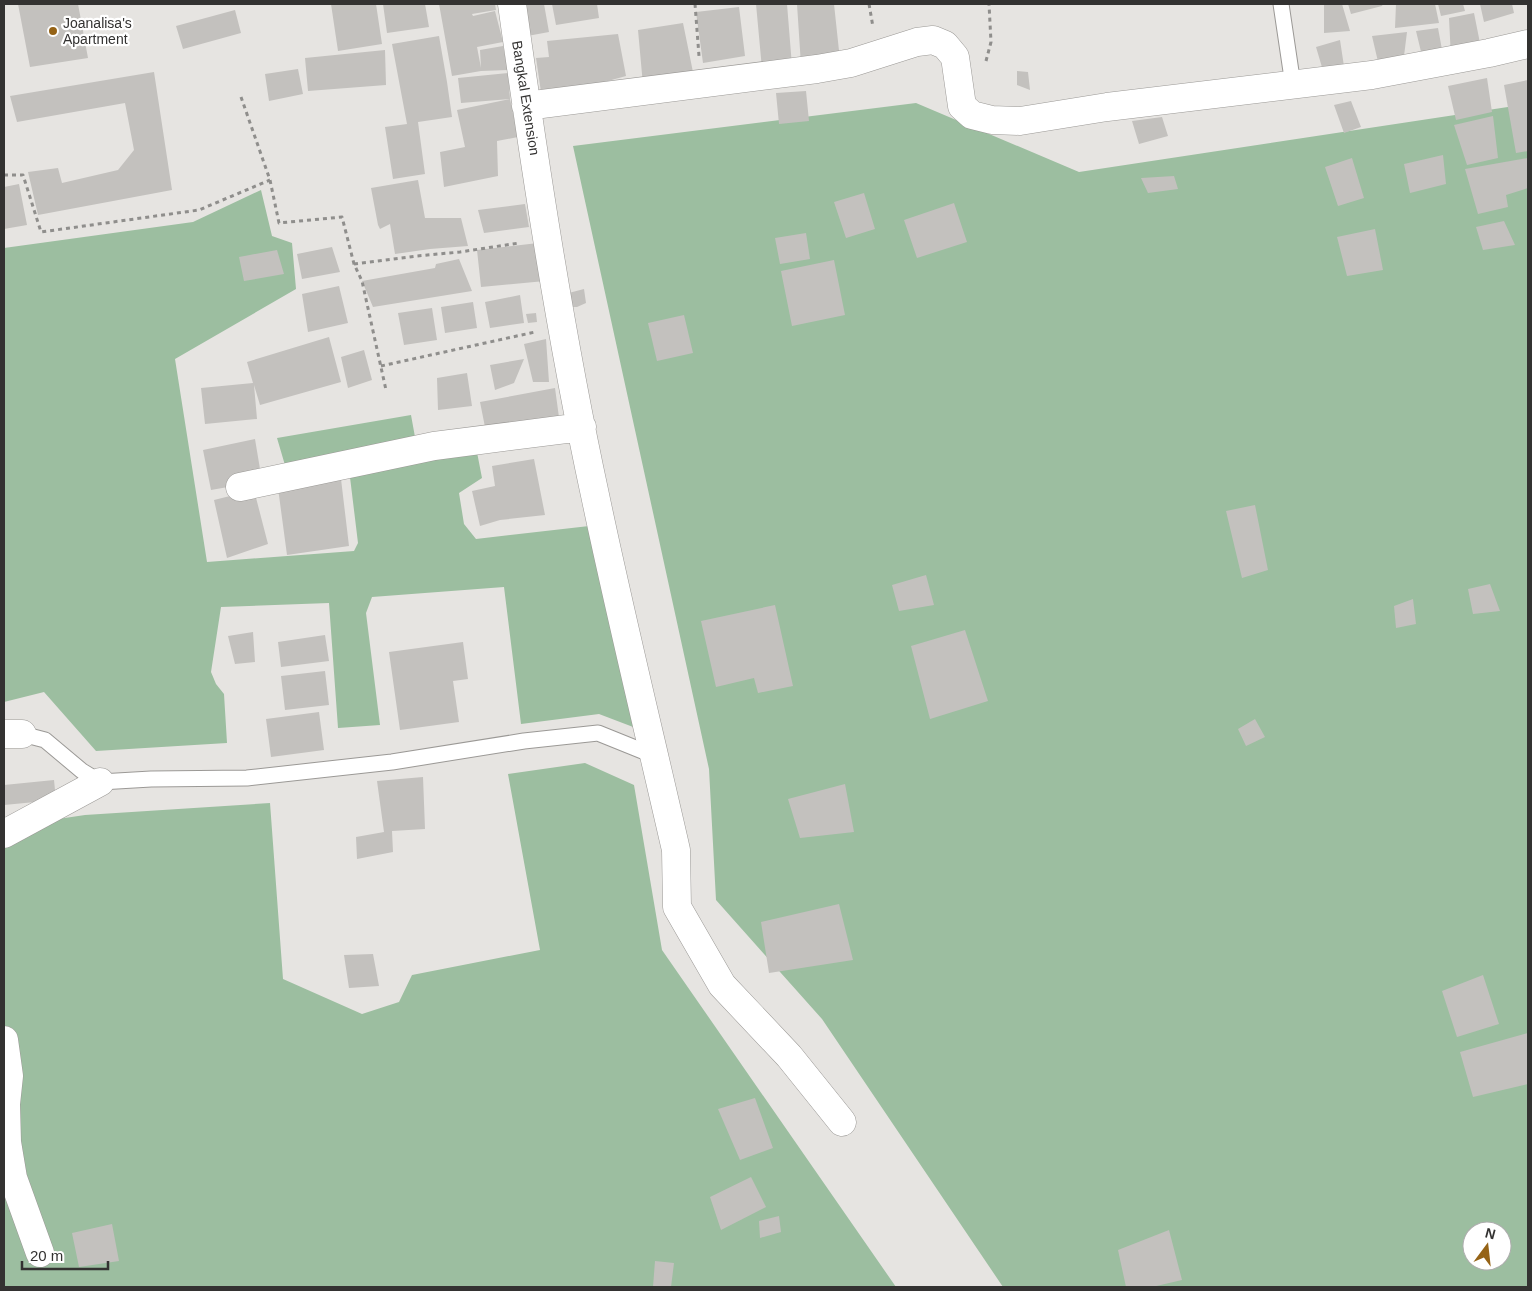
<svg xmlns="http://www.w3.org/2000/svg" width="1532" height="1291" font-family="Arial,sans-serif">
<rect width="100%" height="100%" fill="#e6e4e1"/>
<path fill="#9cbea0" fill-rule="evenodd" d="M916,103L1079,172L1528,104V1287H1003L822,1019L716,900L709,769L573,146ZM1472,1231H1502V1261H1472Z
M261,190L272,236L292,243L296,289L175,359L207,562L354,551L358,543L349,469L287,472L277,438L411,415L417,448L475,442L482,478L459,493L464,524L476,539L598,525L641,730L599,714L521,724L504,587L372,597L366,613L380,725L338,728L329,603L221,607L211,672L216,684L224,694L227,743L96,751L44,692L4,702V248L193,222Z
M585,763L634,785L662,950L896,1287H4V827L85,815L270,803L283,979L362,1014L399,1002L412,975L540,950L508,774Z"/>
<path fill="#c3c1be" d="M18,4H78L88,58L30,67Z
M331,4H376L382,44L338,51Z
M383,4H425L429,27L387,33Z
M439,4H495L496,10L472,14L473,16L495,11L503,42L477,47L481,68L480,50L503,46L508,70L481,71L452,76Z
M516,4H544L549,32L522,37Z
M552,4H597L599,18L556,25Z
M756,4H787L792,66L762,69Z
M797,4H834L840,60L801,65Z
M1324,4H1342L1350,31L1324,33Z
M1348,4H1383L1382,6L1351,14Z
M1396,4H1435L1439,23L1395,28Z
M1438,4H1463L1465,11L1441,16Z
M1480,4H1512L1514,13L1484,22Z
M739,7L745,56L703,63L696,12Z
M235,10L241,33L183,49L176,26Z
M1474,13L1481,48L1451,58L1449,18Z
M683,23L694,77L643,85L638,30Z
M1438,28L1443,55L1423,60L1416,31Z
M1407,32L1404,56L1379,66L1372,36Z
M618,34L626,76L586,87L541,92L536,58L549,57L547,41Z
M439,36L447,82L452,117L418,122L425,174L393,179L385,127L407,124L392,44Z
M1340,40L1345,73L1324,74L1316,47Z
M385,50L386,85L308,91L305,58Z
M298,69L303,94L269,101L265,74Z
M1017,71L1028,72L1030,90L1017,85Z
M154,72L172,190L38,215L28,172L58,168L62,183L118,170L134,150L125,103L17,122L10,96Z
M508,73L510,99L518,137L497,141L498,176L444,187L440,152L465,147L457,110L510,99L461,103L458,78Z
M1487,78L1492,112L1456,120L1448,86Z
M1528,80V151L1516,153L1504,85Z
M806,91L809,121L779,124L776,93Z
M1351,101L1361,127L1344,133L1334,105Z
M1493,116L1498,158L1467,165L1454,125Z
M1162,117L1168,136L1139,144L1132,121Z
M1443,155L1446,184L1410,193L1404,164Z
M1352,158L1364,198L1338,206L1325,167Z
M1528,158V188L1506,195L1508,207L1478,214L1465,169Z
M1174,176L1178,189L1148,193L1141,178Z
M418,180L425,218H461L468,246L430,249L395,254L390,224L380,229L378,225L371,188Z
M19,184L27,225L4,229V187Z
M864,193L875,229L846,238L834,202Z
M954,203L967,242L917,258L904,220Z
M525,204L529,227L484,233L478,210Z
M1504,221L1515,245L1483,250L1476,227Z
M1375,229L1383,270L1347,276L1337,237Z
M806,233L810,259L780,264L775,238Z
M538,243L545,281L481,287L477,250Z
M332,247L340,272L302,279L297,254Z
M277,250L284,274L244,281L239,257Z
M459,259L472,291L373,307L362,281L435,268L436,264Z
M834,260L845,315L792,326L781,271Z
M339,286L348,323L308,332L302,294Z
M584,289L586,303L577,307H564L561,295Z
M520,295L524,323L490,328L485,302Z
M473,302L477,328L445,333L441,307Z
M432,308L437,340L404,345L398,313Z
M536,313L537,322L528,323L526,314Z
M684,315L693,353L657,361L648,323Z
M329,337L341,382L260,405L254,385L257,419L205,424L201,388L253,383L247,362Z
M546,339L549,382H533L524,344Z
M364,350L372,380L348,388L341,357Z
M524,359L514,383L495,390L490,365Z
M467,373L472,406L438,410L437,378Z
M555,388L561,432L488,442L480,402Z
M255,439L262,481L211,490L203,450Z
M534,459L545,515L500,520L480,526L472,491L495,486L492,466Z
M341,479L349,546L287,555L278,488Z
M254,490L268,544L227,558L214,500Z
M1255,505L1268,570L1242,578L1226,511Z
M926,575L934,605L899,611L892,585Z
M1490,584L1500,611L1473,614L1468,589Z
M1413,599L1416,624L1396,628L1394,606Z
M775,605L793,686L758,693L754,678L716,687L701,621Z
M965,630L988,701L930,719L911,646Z
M253,632L255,662L235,664L228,636Z
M325,635L329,661L281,667L278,642Z
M463,642L468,679L453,681L459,722L400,730L389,652Z
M325,671L329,705L285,710L281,676Z
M319,712L324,750L271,757L266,719Z
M1255,719L1265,737L1246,746L1238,729Z
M423,777L425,829L392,831L393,852L357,859L356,837L384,832L377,781Z
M54,780L56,800L4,805V785Z
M845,784L854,832L800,838L788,799Z
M839,904L853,960L769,973L761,922Z
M373,954L379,986L349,988L344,955Z
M1483,975L1499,1024L1457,1037L1442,991Z
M1528,1033V1084L1473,1097L1460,1052Z
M755,1098L773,1148L740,1160L718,1109Z
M751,1177L766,1207L721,1230L710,1197Z
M779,1216L781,1232L760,1238L759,1221Z
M112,1224L119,1261L79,1267L72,1233Z
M1169,1230L1182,1280L1152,1287H1126L1118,1250Z
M655,1261L674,1263L671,1287H653Z"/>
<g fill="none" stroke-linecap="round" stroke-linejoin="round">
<g stroke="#9b9996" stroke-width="17">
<path id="service" d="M1281,4L1293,85
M22,734L45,740L82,771L100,782L151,779L247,778L392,762L524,741L598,733L655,756"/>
</g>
<g stroke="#9b9996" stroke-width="29">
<path id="minor" d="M512,4C535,168 560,333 595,495C620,614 649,732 676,850L677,907L722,985L789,1056L842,1122
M526,106L817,69L851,63L917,42L933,40L945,45L955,57L962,106L972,115L992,120L1020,121L1107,107L1372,75L1489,53L1528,44
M240,487L434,446L582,427
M4,734H22
M4,834L100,782
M4,1040L9,1076L6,1104L7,1142L13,1178L40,1253"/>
</g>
<path stroke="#8f8e8c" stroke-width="3" stroke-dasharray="4 4" stroke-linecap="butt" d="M695,4L699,56
M869,4L873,27
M986,61L991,42L989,4
M241,97L270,180L279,223L342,217L354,264L362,281L386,390
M4,175H23L41,232L199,210L270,180
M354,264L417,256L460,252L519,243
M381,366L535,332"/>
<use href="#service" stroke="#fff" stroke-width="15"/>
<use href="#minor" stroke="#fff" stroke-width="28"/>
</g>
<circle fill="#956316" stroke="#fff" stroke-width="2" cx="53" cy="31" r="5"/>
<g text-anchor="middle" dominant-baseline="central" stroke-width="4.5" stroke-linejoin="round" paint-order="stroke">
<g font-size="14" fill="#333231" stroke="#fff" text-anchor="start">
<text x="63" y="23">Joanalisa's<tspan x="63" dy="16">Apartment</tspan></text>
</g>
<g font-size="14" fill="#333231" stroke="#fff">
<text transform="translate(526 98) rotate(81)">Bangkal Extension</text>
</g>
</g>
<rect width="1532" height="1291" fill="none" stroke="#333231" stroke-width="10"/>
<g transform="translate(1487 1246) rotate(15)"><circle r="24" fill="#ffffff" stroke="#adadad"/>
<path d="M0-4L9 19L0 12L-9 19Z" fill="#956316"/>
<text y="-8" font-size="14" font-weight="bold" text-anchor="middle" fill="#333231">N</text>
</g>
<path d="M22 1261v8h86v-8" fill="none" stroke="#333231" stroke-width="2.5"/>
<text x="30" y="1261" font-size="15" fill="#333231" stroke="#ffffff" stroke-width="4" paint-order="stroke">20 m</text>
</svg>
